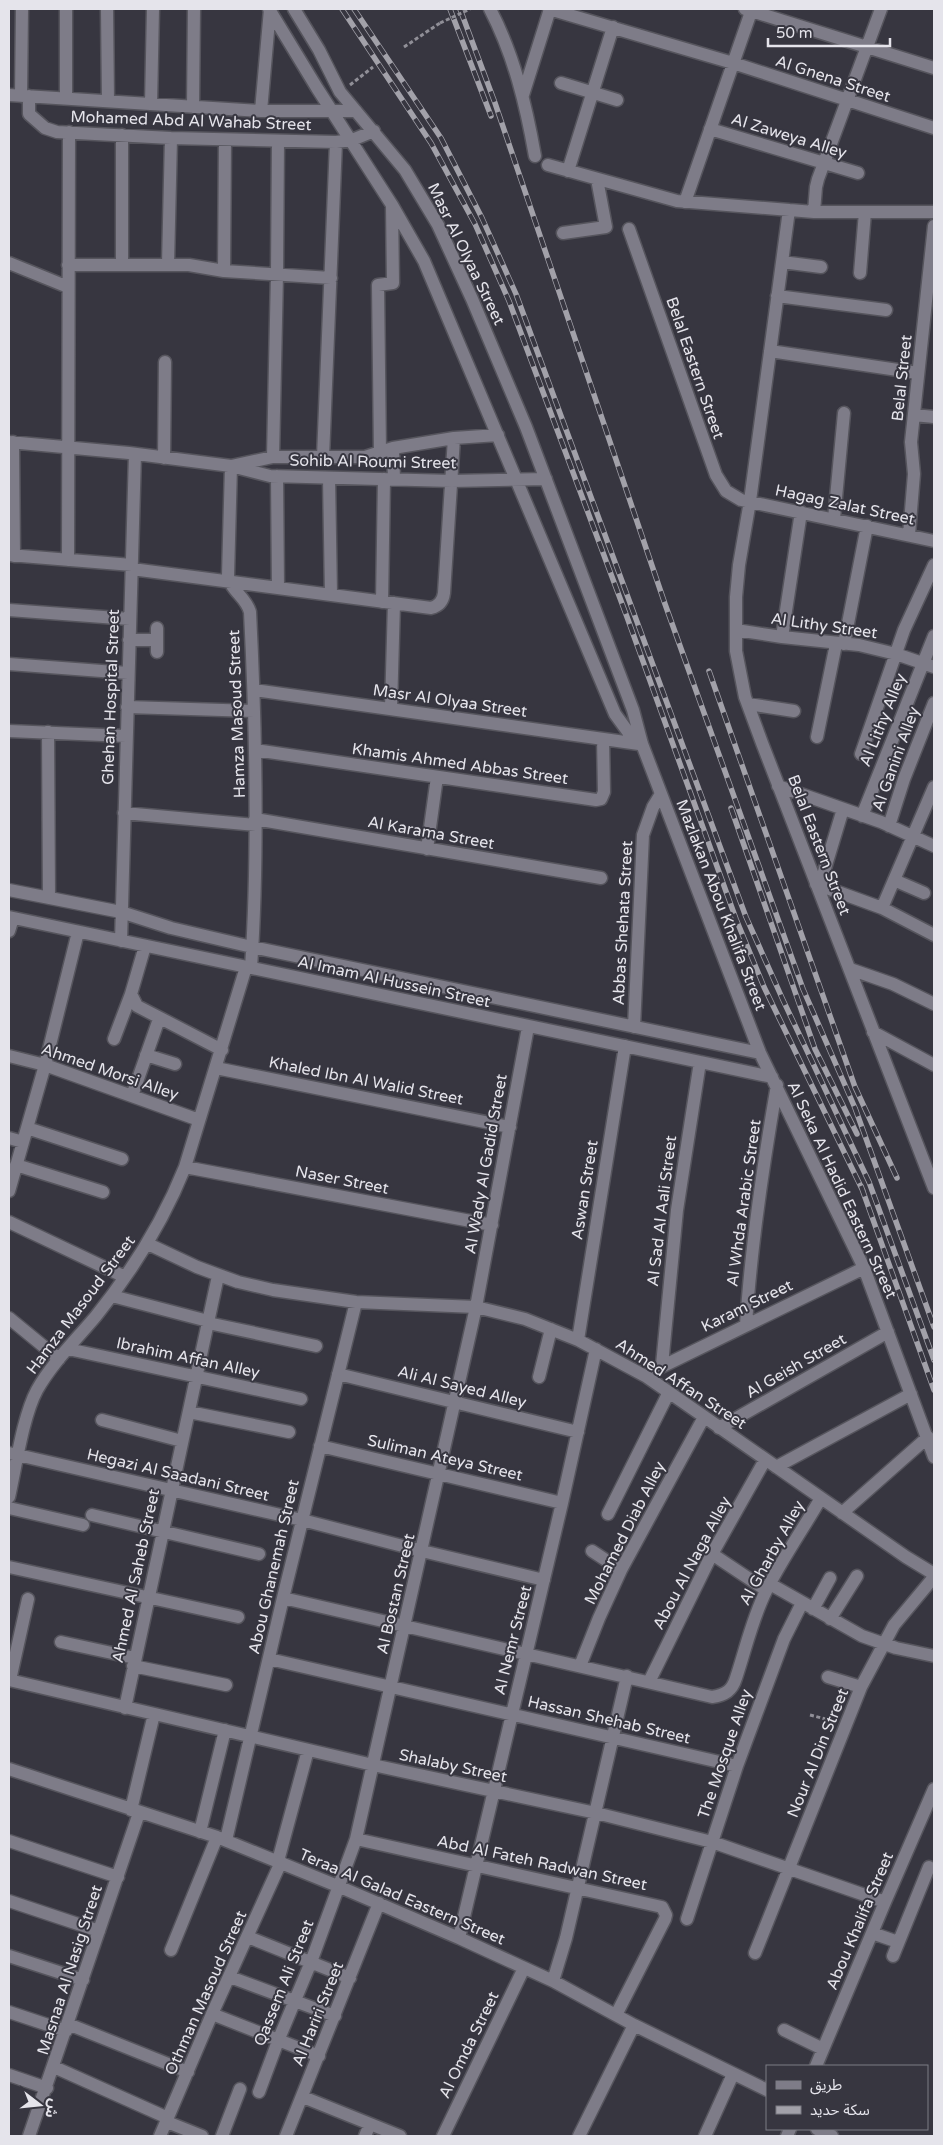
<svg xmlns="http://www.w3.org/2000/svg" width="943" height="2145" font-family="'Varela Round','Noto Sans Arabic',sans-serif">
<rect width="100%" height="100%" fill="#373640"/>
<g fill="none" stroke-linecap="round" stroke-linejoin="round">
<g stroke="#56555d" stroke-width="15">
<path id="minor" d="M107,9L108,101
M269,9L317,88L392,205L424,261L615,714L631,736L642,744
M294,9L319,50L340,92L405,170L438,225L472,299L526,427L633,710L642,744L760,1053L864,1268L934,1457
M490,9C514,55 526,105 535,156
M549,9L733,63L934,128
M745,9L934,68
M561,83L617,100
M9,95L261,111H356
M523,95L550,9
M21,96L22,9
M29,96V114L45,128L57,132L171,138L336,142L352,140L374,131
M66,98V9
M151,104L153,9
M193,107L194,9
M261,111L270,9
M710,129L858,173
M122,135V264
M548,165L677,201L814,212H934
M568,171L613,27
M685,202L752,9
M789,210L750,501L739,565L736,597V651L745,697L762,743L934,1188
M814,212L816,187L818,179L881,9
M629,229L716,475L726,491L741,500L934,541
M563,233L606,227L597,179
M782,262L821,267
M9,263L68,287
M168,264L171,138
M68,265H189L224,271L331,278
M224,271L225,140
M860,273L865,212
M777,296L886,310
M770,351L918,373
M914,415L934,417
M9,442L129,453L231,466L270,476L452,481L546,479
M13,442L14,556
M393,448L394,479
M380,453L378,285L393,283L392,206
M273,457L277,274L278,142
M323,457L336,142
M164,458L165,362
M231,466L228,576C231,591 246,597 250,612C256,730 259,850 251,968
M231,466L273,457H365L393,448L454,438L498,435
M277,476L278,588
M329,478L331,595
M834,519L844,413
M909,535L914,474L911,442L934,226
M9,555L132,565
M68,560L69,132
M132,569L431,608C439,606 443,601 444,593L454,438
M382,602L384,479
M9,610L130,619
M736,630L782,637L859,645L896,654L934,667
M782,637L801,512
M129,640H157
M844,644L867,526
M157,652V628
M9,664L128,673
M254,690L639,744
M748,704L794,711
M127,707L254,711
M391,708L394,603
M9,731L126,736
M48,732L49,898
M817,737L836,644
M255,750L596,800L601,799L604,792L603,739
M861,754L904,630L934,565
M778,786L881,822L934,846
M124,813L256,825
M862,816L934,636
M255,819L601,878
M889,826L904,779L934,703
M427,849L437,777
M894,880L924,893
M816,884L882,908L934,935
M820,885L843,809
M9,890L121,912L171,928L252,947L760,1053
M882,908L934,787
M9,917L772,1077
M9,931L13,918
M121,941L135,454
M145,946L131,994L137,1006L222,1050
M850,969L893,984L934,1004
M634,1027L643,835L653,807L661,794
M873,1032L934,1065
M114,1039L131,994
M146,1055L175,1064
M9,1056L45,1065L199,1120
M216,1068L510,1127
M132,1096L159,1019
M27,1128L122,1159
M9,1138L23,1142
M16,1165L103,1192
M185,1167L492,1225
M9,1191L45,1065L78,932
M9,1222L125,1277
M148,1244L197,1267L238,1282L273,1290L356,1302L476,1307L525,1319L578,1340L647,1377L906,1557L934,1574
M112,1296L208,1321
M9,1318L59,1359
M208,1323L316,1346
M746,1325C751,1244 763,1165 777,1085
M578,1340L625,1046
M68,1349L301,1399
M662,1365L677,1210L700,1062
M657,1369L864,1268
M338,1374L578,1432
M539,1377L551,1329
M189,1412L289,1432
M102,1420L182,1441
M719,1428L888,1332
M320,1446L562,1503
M9,1453L302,1520L422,1551L544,1580
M776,1467L911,1394
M9,1497C16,1466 23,1416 37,1390C52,1363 76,1340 96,1316C133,1270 163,1222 185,1167L246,967
M9,1508L83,1525
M842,1513L928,1437
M608,1514L669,1392
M92,1515L259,1554
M592,1551L621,1570
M712,1554L766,1590
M9,1567L238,1617
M770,1584L862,1636L896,1648L934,1656
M283,1598L712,1697C725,1695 732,1691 736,1678C746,1648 752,1619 766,1591C782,1559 803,1529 821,1498
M813,1609L830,1578
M830,1619L857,1576
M61,1642L135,1658
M269,1659L737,1766
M133,1666L226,1685
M580,1666L599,1618L621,1570L704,1417
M828,1677L861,1687
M9,1680L373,1765L596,1813L712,1842L885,1902
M10,1680L28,1599
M649,1682L712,1554L765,1460
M125,1708L218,1276
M9,1769L217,1837L340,1887L459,1938L553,1981L634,2025L767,2090
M131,1810L154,1714
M200,1832L225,1730
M356,1839L662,1907L666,1915L665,1919L616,2015
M226,1840L283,1598L356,1302
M9,1841L118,1877
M278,1861L308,1750
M9,1901L99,1931
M687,1919L737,1766L784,1639L802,1603
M872,1933L898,1942
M248,1937L350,1978
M459,1938L562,1503L596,1349
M171,1950L217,1837
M755,1953L861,1687L894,1625L934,1577
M9,1956L83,1980
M893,1956L929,1867
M230,1977L335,2016
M553,1981L566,1938L627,1676
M9,2012L66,2031
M212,2014L319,2056
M68,2024L188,2072
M784,2030L823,2049
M816,2066L885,1902L934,1789
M54,2067L168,2118
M9,2075L47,2088
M259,2092L278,2041L311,1962L356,1839L476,1307L528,1027
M303,2097L400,2136
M167,2122L202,2136
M817,2129L832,2136
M29,2136L139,1813
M160,2136L212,2014L281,1862
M222,2136L240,2089
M286,2136L379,1903
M365,2136L370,2124
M443,2136L524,1968
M579,2136L634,2025
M705,2136L733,2074
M787,2136L790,2129"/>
</g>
<path stroke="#908f97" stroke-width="3" stroke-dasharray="4 2.5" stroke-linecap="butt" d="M404,47L440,23
M350,85L373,67
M810,1715L833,1721"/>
<use href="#minor" stroke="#7e7c88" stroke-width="12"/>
<g stroke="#a2a1a9" stroke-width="5.5">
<path id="rail" d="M342,9L431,143L475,224L509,301L627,617L736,919L764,987L863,1191
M354,9L441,138L482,218L516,294L746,917L783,1000L869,1182L934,1360
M450,9L491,116
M460,9L495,103L665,604L803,989L855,1108L934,1327
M709,671L855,1087L897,1178
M731,808L815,1049L857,1134
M861,1186L934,1390"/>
</g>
<use href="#rail" stroke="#373640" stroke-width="4" stroke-dasharray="11" stroke-linecap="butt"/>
<path stroke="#908f97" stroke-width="3" stroke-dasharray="4 2.5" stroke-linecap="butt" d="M440,23L470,9"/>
</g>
<g text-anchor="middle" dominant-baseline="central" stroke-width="4" stroke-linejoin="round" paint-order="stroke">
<g font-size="16" fill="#e5e4eb" stroke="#373640">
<text transform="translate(833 79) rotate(18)">Al Gnena Street</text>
<text transform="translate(191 121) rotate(2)">Mohamed Abd Al Wahab Street</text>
<text transform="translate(789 136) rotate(17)">Al Zaweya Alley</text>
<text transform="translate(466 254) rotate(64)">Masr Al Olyaa Street</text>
<text transform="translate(695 368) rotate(71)">Belal Eastern Street</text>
<text transform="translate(902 378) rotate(-84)">Belal Street</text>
<text transform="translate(373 462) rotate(1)">Sohib Al Roumi Street</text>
<text transform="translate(845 505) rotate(12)">Hagag Zalat Street</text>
<text transform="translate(824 626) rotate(8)">Al Lithy Street</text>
<text transform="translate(111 697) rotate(-88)">Ghehan Hospital Street</text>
<text transform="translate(450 701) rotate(8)">Masr Al Olyaa Street</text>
<text transform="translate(237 714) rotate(-92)">Hamza Masoud Street</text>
<text transform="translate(883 720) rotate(-68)">Al Lithy Alley</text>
<text transform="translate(896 759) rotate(-70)">Al Ganini Alley</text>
<text transform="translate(460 764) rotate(8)">Khamis Ahmed Abbas Street</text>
<text transform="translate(431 833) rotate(10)">Al Karama Street</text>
<text transform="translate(819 845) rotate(69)">Belal Eastern Street</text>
<text transform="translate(721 905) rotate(69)">Mazlakan Abou Khalifa Street</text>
<text transform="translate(623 923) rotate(-87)">Abbas Shehata Street</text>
<text transform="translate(394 982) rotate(12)">Al Imam Al Hussein Street</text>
<text transform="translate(110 1072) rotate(19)">Ahmed Morsi Alley</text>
<text transform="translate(366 1081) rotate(11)">Khaled Ibn Al Walid Street</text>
<text transform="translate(486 1164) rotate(-80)">Al Wady Al Gadid Street</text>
<text transform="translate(342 1180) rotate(11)">Naser Street</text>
<text transform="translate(585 1190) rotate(-81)">Aswan Street</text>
<text transform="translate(842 1190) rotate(65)">Al Seka Al Hadid Eastern Street</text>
<text transform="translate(744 1203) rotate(-82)">Al Whda Arabic Street</text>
<text transform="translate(662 1211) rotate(-83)">Al Sad Al Aali Street</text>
<text transform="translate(81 1305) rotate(-53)">Hamza Masoud Street</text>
<text transform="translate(747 1306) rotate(-26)">Karam Street</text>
<text transform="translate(188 1358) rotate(12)">Ibrahim Affan Alley</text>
<text transform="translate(796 1366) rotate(-30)">Al Geish Street</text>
<text transform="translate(681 1384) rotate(33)">Ahmed Affan Street</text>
<text transform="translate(462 1387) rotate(14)">Ali Al Sayed Alley</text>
<text transform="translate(445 1458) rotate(13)">Suliman Ateya Street</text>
<text transform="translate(178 1475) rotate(13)">Hegazi Al Saadani Street</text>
<text transform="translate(625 1533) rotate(-63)">Mohamed Diab Alley</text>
<text transform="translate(772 1553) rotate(-61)">Al Gharby Alley</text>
<text transform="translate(692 1563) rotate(-62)">Abou Al Naga Alley</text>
<text transform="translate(274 1567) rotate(-77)">Abou Ghanemah Street</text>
<text transform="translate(136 1576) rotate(-78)">Ahmed Al Saheb Street</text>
<text transform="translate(396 1594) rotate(-77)">Al Bostan Street</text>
<text transform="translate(513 1640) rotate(-76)">Al Nemr Street</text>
<text transform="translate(609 1720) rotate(13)">Hassan Shehab Street</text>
<text transform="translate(818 1753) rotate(-68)">Nour Al Din Street</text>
<text transform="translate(725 1754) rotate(-71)">The Mosque Alley</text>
<text transform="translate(453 1766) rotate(12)">Shalaby Street</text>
<text transform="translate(542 1863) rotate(12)">Abd Al Fateh Radwan Street</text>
<text transform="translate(402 1897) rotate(23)">Teraa Al Galad Eastern Street</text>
<text transform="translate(860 1921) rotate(-67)">Abou Khalifa Street</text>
<text transform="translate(70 1970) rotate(-72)">Masnaa Al Nasig Street</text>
<text transform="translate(284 1983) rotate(-68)">Qassem Ali Street</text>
<text transform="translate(206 1993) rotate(-66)">Othman Masoud Street</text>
<text transform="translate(318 2014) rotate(-68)">Al Hariri Street</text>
<text transform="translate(469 2045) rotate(-64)">Al Omda Street</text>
</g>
</g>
<rect width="943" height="2145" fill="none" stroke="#e5e4eb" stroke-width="20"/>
<rect x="766" y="2065" width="162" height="65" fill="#373640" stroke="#7d7c84"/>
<rect x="776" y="2081" width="25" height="8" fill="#7e7c88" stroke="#7d7c84"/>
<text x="810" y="2090" font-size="15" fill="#e5e4eb">طريق</text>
<rect x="776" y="2106" width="25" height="8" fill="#a2a1a9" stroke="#7d7c84"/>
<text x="810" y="2115" font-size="15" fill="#e5e4eb">سكة حديد</text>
<g transform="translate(40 2105) rotate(106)" stroke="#373640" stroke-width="4" paint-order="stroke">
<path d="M0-4L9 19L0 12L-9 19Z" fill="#e5e4eb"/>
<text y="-8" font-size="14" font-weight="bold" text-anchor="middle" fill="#e5e4eb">ش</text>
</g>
<path d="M768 38v8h122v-8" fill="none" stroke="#e5e4eb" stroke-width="2.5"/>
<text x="776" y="38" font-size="15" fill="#e5e4eb" stroke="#373640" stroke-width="4" paint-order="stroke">50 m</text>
</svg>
